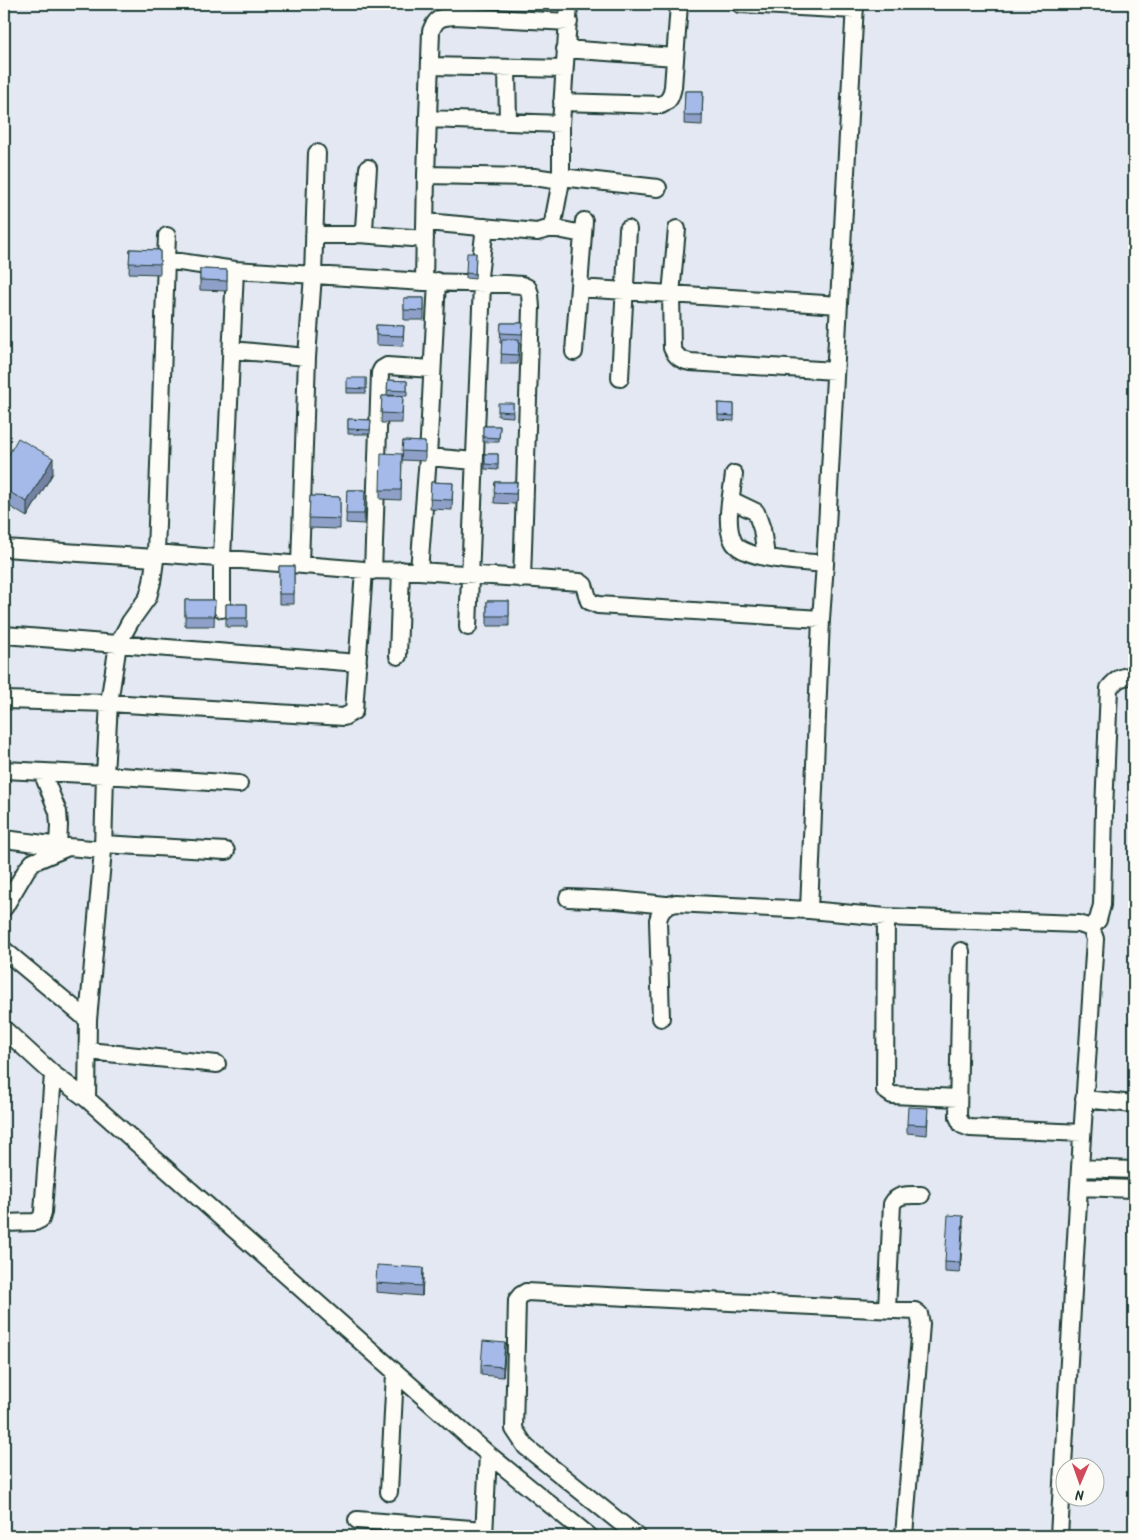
<svg xmlns="http://www.w3.org/2000/svg" width="1138" height="1540" font-family="Kalam,sans-serif">
<rect width="100%" height="100%" fill="#e3e8f3"/>
<filter id="ink" filterUnits="userSpaceOnUse"><feTurbulence type="fractalNoise" baseFrequency=".02" numOctaves="2"/><feDisplacementMap in="SourceGraphic" scale="10" xChannelSelector="R" yChannelSelector="G"/><feConvolveMatrix kernelMatrix="1 2 1 2 8 2 1 2 1" color-interpolation-filters="sRGB"/></filter>
<g filter="url(#ink)">
<g fill="none" stroke-linecap="round" stroke-linejoin="round">
<g stroke="#1f3d34" stroke-width="20">
<path id="minor" d="M740,4L855,10
M565,49L675,57
M430,66L564,69
M507,68L508,122
M562,102L661,105C670,101 671,96 673,87L679,4
M429,119L561,124
M426,175L534,177L561,181V124L569,4
M561,177L658,188
M426,222L537,232L552,228L561,181
M552,228L583,234
M677,229L671,294L672,348C676,357 681,360 690,362L835,371
M359,234L425,239
M314,235H354L359,234L364,229L368,168
M167,236L166,260L235,270L424,282L507,284L522,285L528,288L530,294L531,308L522,579
M424,282L426,175L431,31C436,18 441,17 454,16L569,22
M478,284L485,227
M579,288L839,305
M231,350L307,357
M574,352L584,221
M620,378L628,229
M428,457L475,461
M734,474C732,494 724,522 733,541C741,560 806,562 825,564
M731,500L756,512L762,529L766,556
M4,548L155,558
M156,553L364,570L419,571L580,582L584,585L589,601L598,605L821,619
M300,564L307,357L313,275L317,153
M373,571L380,373L382,369L387,366L432,369
M419,571L428,457L437,281
M222,609V558L235,270
M468,627L482,284
M4,635L358,663
M398,656L401,570
M4,700L109,703L344,717L354,711L364,570
M4,770L105,775L239,784
M42,772L58,812L59,825L58,846
M4,839L68,847L103,850
M103,844L226,851
M568,898L617,900L666,905
M4,908L27,869L33,862L66,848
M809,910L821,619L825,564L855,4
M886,917L885,1090L892,1095L958,1098
M1091,928L1098,920L1102,905L1104,810L1109,688C1116,680 1122,675 1134,676
M4,950L88,1020
M961,951L958,1117L962,1125L970,1128L1082,1133
M661,1018L658,920C661,909 665,906 676,903L809,910L886,917L1079,924L1091,928L1095,939L1080,1168L1059,1536
M4,1029L53,1074L87,1099L488,1454L589,1536
M88,1051L217,1064
M87,1099L88,1020L103,850L105,775L109,703L118,644L130,622L148,597L152,582L156,553L166,260
M1084,1099L1134,1104
M1080,1168L1134,1170
M1079,1187L1134,1189
M4,1223L35,1222L41,1219L43,1212L53,1074
M887,1309L892,1204C898,1193 910,1195 921,1195
M389,1492L395,1373
M357,1520L484,1530
M484,1536L488,1454
M637,1536L526,1447L514,1429L517,1300L521,1295L526,1292L915,1311L919,1314L921,1324L904,1536"/>
</g>
<use href="#minor" stroke="#fdfcf7" stroke-width="16"/>
</g>
<path fill="#8fa0c8" stroke="#1f3d34" d="M685,91H703L702,125L684,124Z
M130,249L160,250V274L129,273Z
M476,253L475,279L466,278V273Z
M200,269L227,270V291L200,290Z
M404,298H424V320H404Z
M501,323H523L522,343H519L518,364H501L502,343H500Z
M376,325L404,326L403,346L376,345Z
M366,378V393H347V388Z
M388,380L407,381V396L387,395Z
M382,396H403L402,423H381Z
M513,403V417L498,416V411Z
M718,403L734,404V421L718,420Z
M348,419L371,420L370,434H348Z
M483,426H500L499,442H483Z
M403,441L425,442V461L402,460Z
M402,454L401,500L380,499V490Z
M485,454H498V470L485,469Z
M4,463L53,473L27,517L4,503Z
M431,482L453,483L452,510L430,509Z
M495,482H517L516,504L494,503Z
M347,490H365L364,524L346,523Z
M310,496L340,497V529L309,528Z
M279,566H294V604H279Z
M185,600H215L214,626H185Z
M487,601H509V626H487Z
M226,604H247V627H226Z
M928,1118L927,1135L907,1133V1124Z
M963,1225L960,1273L945,1272V1262Z
M423,1278L422,1296L376,1292V1283Z
M505,1352L503,1377L481,1375V1365Z"/>
<path fill="#7482a3" stroke="#1f3d34" d="M53,458V473L27,517V502Z
M963,1216V1225L960,1273V1263Z
M423,1268V1278L422,1296V1286Z
M505,1343V1352L503,1377V1367Z"/>
<path fill="#a6bae9" stroke="#1f3d34" d="M685,91H703L702,115H684Z
M130,249L160,250V264L129,263Z
M467,253H476L475,274L466,273Z
M200,269L227,270V281L200,280Z
M404,298H424V311L404,310Z
M501,323H523L522,334L500,333Z
M376,325L404,326L403,336L376,335Z
M502,339H519L518,355L501,354Z
M347,378H366V389L347,388Z
M388,380L407,381V391L387,390Z
M382,396H403L402,414L381,413Z
M498,403H513V412L498,411Z
M718,403L734,404V416L718,415Z
M348,419L371,420L370,430L348,429Z
M483,426H500L499,438L483,437Z
M18,438L53,458L27,502L4,489V463Z
M403,441L425,442V452L402,451Z
M381,453L402,454L401,490H380Z
M485,454H498V465L485,464Z
M431,482L453,483L452,500L430,499Z
M495,482H517L516,494L494,493Z
M347,490H365L364,514H346Z
M310,496L340,497V519L309,518Z
M279,566H294V594H279Z
M185,600H215L214,616H185Z
M487,601H509V616H487Z
M226,604H247V618H226Z
M908,1107L928,1108L927,1125L907,1124Z
M948,1215L963,1216L960,1263L945,1262Z
M377,1265L423,1268L422,1286L376,1283Z
M483,1341L505,1343L503,1367L481,1365Z"/>
</g>
<rect width="1138" height="1540" fill="none" stroke="#fdfcf7" stroke-width="20"/>
<rect x="10" y="10" width="1118" height="1520" fill="none" stroke="#1f3d34" stroke-width="2" filter="url(#ink)"/>
<g transform="translate(1080 1482) rotate(182)"><circle r="24" fill="#fdfcf7" stroke="#a4b0a9"/>
<path d="M0-4L9 19L0 12L-9 19Z" fill="#d1495b"/>
<text y="-8" font-size="14" font-weight="bold" text-anchor="middle" fill="#1f3d34">N</text>
</g>
</svg>
